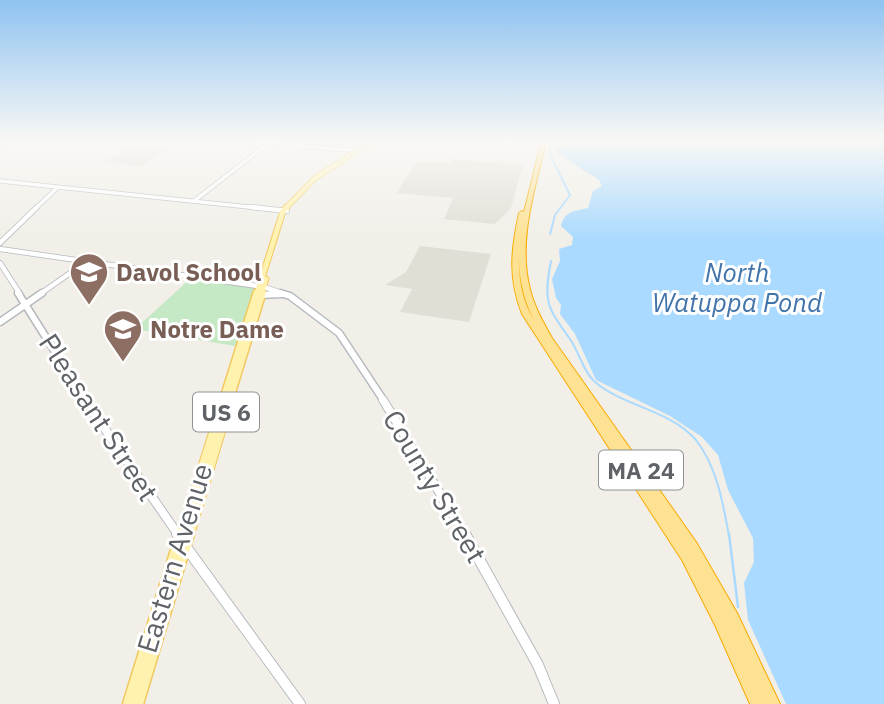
<svg xmlns="http://www.w3.org/2000/svg" width="884" height="704" font-family="'IBM Plex Sans',sans-serif">
<rect width="100%" height="100%" fill="#f1efe8"/>
<path fill="#e1ded6" d="M137,144L171,147L140,166L104,162Z
M452,159L523,165L511,208L495,224L444,219L453,198L396,193L418,161L450,163Z
M420,246L491,254L469,322L400,312L412,289L385,285L406,272Z"/>
<path fill="#c5e8c5" d="M190,279L255,288L235,346L135,329Z"/>
<path fill="#aadaff" d="M557,140H884V704H786L748,620L744,583L754,562L753,538L728,490L718,455L702,437L670,416L596,380L575,334L560,314L561,305L556,298L552,279L560,261L559,249L572,245L573,237L561,226C564,211 575,211 588,208L593,191L602,186L599,180L559,154L557,150L565,145Z"/>
<g fill="none" stroke-linecap="round" stroke-linejoin="round">
<path stroke="#aadaff" stroke-width="2" d="M549,140L552,159L570,195L555,215L550,234
M551,261C543,302 547,307 570,339C579,352 583,371 594,381C623,407 669,409 696,440C717,467 723,503 729,536"/>
<path stroke="#aadaff" stroke-width="2.5" d="M729,534L738,607"/>
<g stroke="#b6babf" stroke-width="5">
<path id="secondary-far4" d="M234,140L360,151
M0,147L16,140
M0,181L267,209
M194,201L270,142
M35,209L58,187"/>
</g>
<g stroke="#b6babf" stroke-width="6">
<path id="secondary-far3" d="M251,207L287,211
M0,243L37,207
M0,249L264,287L285,294
M0,263L20,294
M40,294L86,262
M275,294H282"/>
</g>
<g stroke="#b6babf" stroke-width="9">
<path id="secondary-far2" d="M18,293L86,401
M280,293L290,296L339,333L384,401
M258,295L282,294
M0,322L42,293"/>
</g>
<g stroke="#b6babf" stroke-width="10">
<path id="secondary-far1" d="M85,400L179,536
M383,400L466,536"/>
</g>
<g stroke="#b6babf" stroke-width="12">
<path id="secondary" d="M177,534L180,538
M465,534L538,665L554,704
M186,547L300,704"/>
</g>
<g stroke="#f2c960" stroke-width="6">
<path id="primary-far4" d="M285,209L314,179L373,140"/>
</g>
<g stroke="#f2c960" stroke-width="7">
<path id="primary-far3" d="M257,294L283,211L287,207
M261,294L266,279"/>
</g>
<g stroke="#f2c960" stroke-width="10">
<path id="primary-far2" d="M223,401L257,293
M229,401L262,293"/>
</g>
<g stroke="#f2c960" stroke-width="11">
<path id="primary-far1" d="M181,536L224,400
M189,536L230,400"/>
</g>
<g stroke="#f2c960" stroke-width="13">
<path id="primary" d="M128,704L181,534
M138,704L189,534"/>
</g>
<g stroke="#f9ab00" stroke-width="2">
<path id="highway" d="M542,140H546C536,187 517,240 530,289C534,306 543,322 552,338L696,542L737,613L780,704H750L715,625L682,560L522,314C508,278 511,250 519,213L522,211L524,212ZM519,251C518,275 523,299 534,320C521,300 518,275 519,251Z"/>
</g>
<use href="#secondary-far4" stroke="#fff" stroke-width="3.5"/>
<use href="#secondary-far3" stroke="#fff" stroke-width="4.5"/>
<use href="#secondary-far2" stroke="#fff" stroke-width="6"/>
<use href="#secondary-far1" stroke="#fff" stroke-width="8"/>
<use href="#secondary" stroke="#fff" stroke-width="10"/>
<use href="#primary-far4" stroke="#fff2af" stroke-width="4.5"/>
<use href="#primary-far3" stroke="#fff2af" stroke-width="5"/>
<use href="#primary-far2" stroke="#fff2af" stroke-width="7"/>
<use href="#primary-far1" stroke="#fff2af" stroke-width="9"/>
<use href="#primary" stroke="#fff2af" stroke-width="10"/>
<use href="#highway" fill="#fde293" fill-rule="evenodd"/>
</g>
<linearGradient id="sky" x2="0" y2="1"><stop stop-color="#8fc3f1"/><stop offset="0.59" stop-color="#f9f8f5"/><stop offset="1" stop-color="#f9f8f5" stop-opacity="0"/></linearGradient>
<rect width="884" height="239" fill="url(#sky)"/>
<defs>
<g id="school-pin" transform="scale(2.0125)"><path d="M0 17L-7.5 6A9.5 9.5 0 1 1 7.5 6Z" fill="#8d6e63" stroke="#fff"/><path d="M0-5L7-2L0 1L-7-2ZM-4 1L0 2.5L4 1V4Q0 6-4 4Z" fill="#fff"/></g>
</defs>
<g fill-rule="evenodd">
<use href="#school-pin" x="89" y="272"/>
<use href="#school-pin" x="123" y="329"/>
</g>
<g text-anchor="middle" dominant-baseline="central" stroke-width="6" stroke-linejoin="round" paint-order="stroke">
<g fill="#fff" stroke="#8f9295" stroke-width="2">
<rect x="193" y="392.5" width="66" height="39" rx="5"/>
<rect x="599" y="450.5" width="84" height="39" rx="5"/>
</g>
<g font-size="23" font-weight="bold" fill="#5f6368">
<text x="226" y="412">US 6</text>
<text x="641" y="470">MA 24</text>
</g>
<g font-size="24" font-weight="bold" fill="#785e54" stroke="#fff" text-anchor="start">
<text x="116" y="272">Davol School</text>
<text x="150" y="329">Notre Dame</text>
</g>
<g font-size="26" font-style="italic" fill="#4174aa" stroke="#fff">
<text x="737" y="272">North<tspan x="737" dy="30">Watuppa Pond</tspan></text>
</g>
<g font-size="28" fill="#5f6368" stroke="#fff">
<text transform="translate(99 417) rotate(57)">Pleasant Street</text>
<text transform="translate(435 486) rotate(59)">County Street</text>
<text transform="translate(174 558) rotate(-73)">Eastern Avenue</text>
</g>
</g>
</svg>
